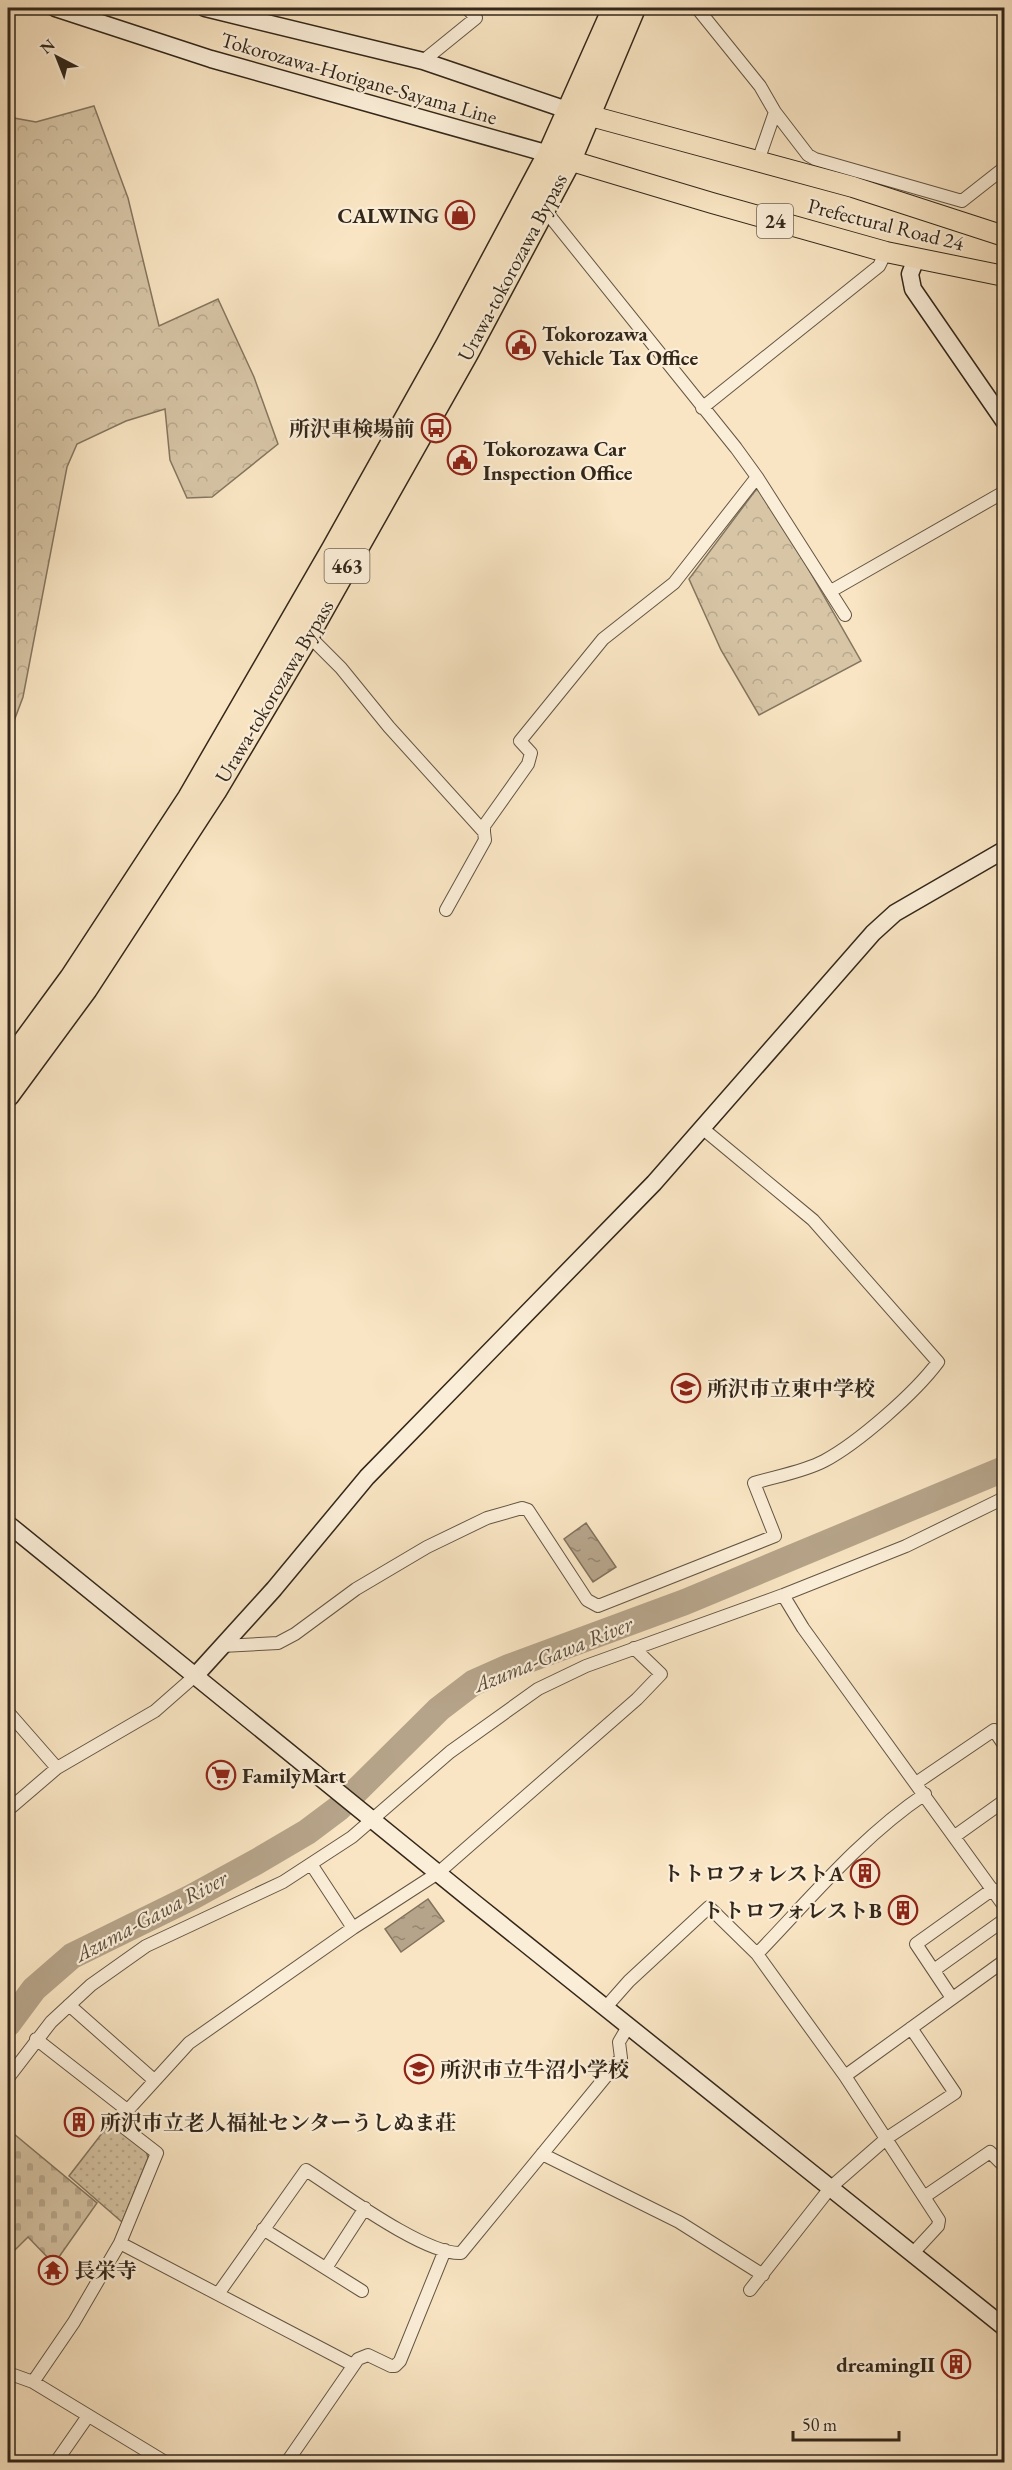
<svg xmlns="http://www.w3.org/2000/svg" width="1012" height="2470" font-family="'EB Garamond','Noto Serif JP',serif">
<defs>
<pattern id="green-dots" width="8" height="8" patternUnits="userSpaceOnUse" patternTransform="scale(1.5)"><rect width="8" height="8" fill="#d7c5a6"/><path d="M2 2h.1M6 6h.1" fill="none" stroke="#b9a98e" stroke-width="1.8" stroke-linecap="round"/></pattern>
<pattern id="forest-crowns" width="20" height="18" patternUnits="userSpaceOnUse" patternTransform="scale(1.5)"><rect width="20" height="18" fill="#d7c5a6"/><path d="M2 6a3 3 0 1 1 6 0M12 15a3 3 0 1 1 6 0" fill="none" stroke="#b9a98e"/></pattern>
<pattern id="cemetery-stones" width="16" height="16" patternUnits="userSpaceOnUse" patternTransform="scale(1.5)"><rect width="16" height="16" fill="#d7c5a6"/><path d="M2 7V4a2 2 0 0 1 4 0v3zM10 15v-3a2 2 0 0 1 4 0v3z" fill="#b9a98e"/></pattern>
<pattern id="water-ripples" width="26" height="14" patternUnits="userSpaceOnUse" patternTransform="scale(1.5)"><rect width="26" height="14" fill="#b6a48a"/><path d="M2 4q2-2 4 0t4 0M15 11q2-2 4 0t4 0" fill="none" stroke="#958670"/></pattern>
</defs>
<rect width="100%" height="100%" fill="#f9e5c3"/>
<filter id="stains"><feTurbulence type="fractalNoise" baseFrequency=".00333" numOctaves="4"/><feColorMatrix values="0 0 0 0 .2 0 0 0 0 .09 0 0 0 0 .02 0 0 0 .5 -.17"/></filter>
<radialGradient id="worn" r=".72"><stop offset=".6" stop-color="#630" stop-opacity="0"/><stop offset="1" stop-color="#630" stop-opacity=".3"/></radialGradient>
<path fill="url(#green-dots)" stroke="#857660" stroke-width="1.5" d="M110,2123L146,2150L148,2158L122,2222L69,2176Z"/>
<path fill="url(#forest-crowns)" stroke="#857660" stroke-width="1.5" d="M94,106L128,198L159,326L218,299L254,377L278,444L212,497L187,498L170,460L165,409L126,421L77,444L67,467L23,697L8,737V117L36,122Z
M758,487L789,535L861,661L759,715L721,650L689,579Z"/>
<path fill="url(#cemetery-stones)" stroke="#857660" stroke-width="1.5" d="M8,2129L97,2203L54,2264L28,2237L15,2250L8,2242Z"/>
<path fill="url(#water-ripples)" stroke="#82725d" stroke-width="1.5" d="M586,1523L616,1567L593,1582L564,1539Z
M428,1899L444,1921L401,1952L385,1929Z"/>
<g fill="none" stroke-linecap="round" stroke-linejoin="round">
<path stroke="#b6a48a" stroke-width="26" d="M8,2024L34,1989L72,1956L192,1897L256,1862L307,1832L339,1808L439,1709L473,1683L509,1667L685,1602L1004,1469"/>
<g stroke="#645644" stroke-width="14">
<path id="street" d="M697,8L760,86L775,112L758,161
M423,61L476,18L467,8
M775,112L808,155L815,159L962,201L1004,168
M702,408L879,266L886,252
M757,477L845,615
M831,591L1004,492
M308,635L341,668L389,727L484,832L485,840L446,910
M484,832V826L528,764L531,753L520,741L603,639L674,583L757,477L736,448L544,209
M783,1595L803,1628L1004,1906
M222,1646L278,1643L295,1634L356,1589L427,1547L487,1518L522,1508L528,1510L587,1600L598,1606L775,1536L754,1483C777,1476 803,1472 824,1461C858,1443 915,1393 938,1362L813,1220L702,1128
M8,1712L57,1768
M916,1783L994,1730L1004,1745
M8,1810L57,1768L155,1711L196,1675
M955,1836L1004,1801
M311,1864L353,1928
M757,1954C810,1899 861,1837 925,1794
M934,1970L1004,1920
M952,1998L916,1944L993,1889
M69,2005L154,2080
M606,2007L629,1981L709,1907L757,1954L845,2076L939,2220L938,2226L913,2253
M36,2039L127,2110
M845,2076L1004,1961
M8,2078L51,2022L91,1985L146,1946L283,1882L352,1837L450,1752L538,1689L586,1666L783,1595L906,1546L1004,1498
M542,2154L679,2222L763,2275
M924,2197L990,2152L1004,2166
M263,2229L362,2291
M120,2243L353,2365
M326,2268L365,2208
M750,2290L831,2187L887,2138L955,2093L911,2028
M218,2294L306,2170C339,2191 425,2255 461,2253L621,2058L619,2042L629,2025
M8,2373L33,2382L165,2462
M33,2382L74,2322L120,2243L157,2153L117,2122L189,2043L353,1928L438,1873L637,1699L661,1674L634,1648
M56,2462L88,2416
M287,2462L358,2359L368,2355L391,2366H395L400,2361L445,2250"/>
</g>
<g stroke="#33271a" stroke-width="19">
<path id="secondary" d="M55,8L211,59L549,154
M205,8L423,61L570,111
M916,259L910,274L913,289L1004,421
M8,1524L476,1904L1004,2327
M196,1675L274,1589L367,1477L654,1183L873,933L895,913L1004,850"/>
</g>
<g stroke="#33271a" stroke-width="22">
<path id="primary" d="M576,112L853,187L1004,236
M555,156L712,203L886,252L1004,276"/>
</g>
<g stroke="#33271a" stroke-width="25">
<path id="highway" d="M8,1064L71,978L189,798L333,549L447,345L549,154L614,8
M8,1095L86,989L215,791L308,635L467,353L570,160L634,8"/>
</g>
<use href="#street" stroke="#fbeed8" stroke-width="12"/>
<use href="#secondary" stroke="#fbeed8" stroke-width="16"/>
<use href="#primary" stroke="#f9e5c3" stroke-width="20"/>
<use href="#highway" stroke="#f9e5c3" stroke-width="22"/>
</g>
<defs>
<g id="shop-ring" transform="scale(1.5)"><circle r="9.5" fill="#fbeed8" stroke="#8f2418" stroke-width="1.5"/><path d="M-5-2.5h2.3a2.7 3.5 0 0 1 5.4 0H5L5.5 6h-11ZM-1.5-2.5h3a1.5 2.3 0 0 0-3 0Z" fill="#8f2418"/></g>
<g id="civic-ring" transform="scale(1.5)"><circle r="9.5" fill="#fbeed8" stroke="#8f2418" stroke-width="1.5"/><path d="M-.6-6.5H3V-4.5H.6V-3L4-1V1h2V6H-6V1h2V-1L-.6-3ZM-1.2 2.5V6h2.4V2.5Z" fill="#8f2418"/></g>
<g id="bus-ring" transform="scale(1.5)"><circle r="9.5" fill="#fbeed8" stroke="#8f2418" stroke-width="1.5"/><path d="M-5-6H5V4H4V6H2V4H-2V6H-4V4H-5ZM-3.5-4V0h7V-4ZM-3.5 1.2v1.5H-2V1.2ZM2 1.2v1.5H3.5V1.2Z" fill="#8f2418"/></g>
<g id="school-ring" transform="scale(1.5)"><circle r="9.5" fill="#fbeed8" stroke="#8f2418" stroke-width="1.5"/><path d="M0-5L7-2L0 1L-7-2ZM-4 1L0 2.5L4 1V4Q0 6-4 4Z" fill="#8f2418"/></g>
<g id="supermarket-ring" transform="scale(1.5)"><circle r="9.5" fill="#fbeed8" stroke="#8f2418" stroke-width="1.5"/><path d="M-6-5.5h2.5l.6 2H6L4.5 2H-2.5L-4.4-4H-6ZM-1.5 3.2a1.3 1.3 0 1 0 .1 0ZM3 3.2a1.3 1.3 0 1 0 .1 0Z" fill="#8f2418"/></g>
<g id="building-ring" transform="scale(1.5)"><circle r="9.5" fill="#fbeed8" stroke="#8f2418" stroke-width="1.5"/><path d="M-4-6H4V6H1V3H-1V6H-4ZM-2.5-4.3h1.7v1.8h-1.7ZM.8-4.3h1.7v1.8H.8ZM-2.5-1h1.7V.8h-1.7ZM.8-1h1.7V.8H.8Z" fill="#8f2418"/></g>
<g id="temple-ring" transform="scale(1.5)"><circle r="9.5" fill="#fbeed8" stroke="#8f2418" stroke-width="1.5"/><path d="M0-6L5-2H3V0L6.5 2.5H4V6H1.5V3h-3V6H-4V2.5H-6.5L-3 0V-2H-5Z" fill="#8f2418"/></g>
</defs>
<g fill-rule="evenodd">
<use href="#shop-ring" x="460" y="215"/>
<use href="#civic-ring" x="521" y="345"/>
<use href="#bus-ring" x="436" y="428"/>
<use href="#civic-ring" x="462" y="460"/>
<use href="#school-ring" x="686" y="1388"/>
<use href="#supermarket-ring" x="221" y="1775"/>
<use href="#building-ring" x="865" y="1873"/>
<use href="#building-ring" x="903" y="1910"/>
<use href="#school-ring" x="419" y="2069"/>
<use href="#building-ring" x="79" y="2122"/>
<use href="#temple-ring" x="53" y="2270"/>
<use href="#building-ring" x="956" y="2364"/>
</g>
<g text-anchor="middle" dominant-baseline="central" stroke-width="4.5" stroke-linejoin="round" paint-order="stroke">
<g fill="#fbeed8" stroke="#6f6353" stroke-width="1.5">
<rect x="757" y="204" width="36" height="34" rx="4.5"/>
<rect x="324.5" y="549" width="45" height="34" rx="4.5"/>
</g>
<g font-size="20" font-weight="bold" fill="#33271a">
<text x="775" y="221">24</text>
<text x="347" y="566">463</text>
</g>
<g font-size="21" fill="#33271a" stroke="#fbeed8">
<text transform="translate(359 78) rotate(16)">Tokorozawa-Horigane-Sayama Line</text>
<text transform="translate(886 224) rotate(14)">Prefectural Road 24</text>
<text transform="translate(512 267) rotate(-62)">Urawa-tokorozawa Bypass</text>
<text transform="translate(274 691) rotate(-59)">Urawa-tokorozawa Bypass</text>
</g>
<g font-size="21" font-weight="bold" fill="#33271a" stroke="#fbeed8" text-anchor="start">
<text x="439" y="215" text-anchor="end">CALWING</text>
<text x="542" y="333">Tokorozawa<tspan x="542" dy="24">Vehicle Tax Office</tspan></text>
<text x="415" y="428" text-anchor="end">所沢車検場前</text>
<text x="483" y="448">Tokorozawa Car<tspan x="483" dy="24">Inspection Office</tspan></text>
<text x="707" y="1388">所沢市立東中学校</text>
<text x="242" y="1775">FamilyMart</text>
<text x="844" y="1873" text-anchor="end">トトロフォレストA</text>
<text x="882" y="1910" text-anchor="end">トトロフォレストB</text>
<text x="440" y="2069">所沢市立牛沼小学校</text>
<text x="100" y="2122">所沢市立老人福祉センターうしぬま荘</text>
<text x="74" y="2270">長栄寺</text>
<text x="935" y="2364" text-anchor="end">dreamingII</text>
</g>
<g font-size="22" font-style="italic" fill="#5a4c3c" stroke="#fbeed8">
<text transform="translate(553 1654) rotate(-22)">Azuma-Gawa River</text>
<text transform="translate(151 1916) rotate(-28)">Azuma-Gawa River</text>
</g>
</g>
<rect width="1012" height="2470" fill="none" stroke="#f9e5c3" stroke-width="30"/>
<rect x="9" y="9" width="994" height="2452" fill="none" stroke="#33271a" stroke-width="3"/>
<rect x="15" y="15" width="982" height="2440" fill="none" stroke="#33271a" stroke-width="1.5"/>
<g transform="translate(57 57) rotate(318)" stroke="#fbeed8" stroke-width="4.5" paint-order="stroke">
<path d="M0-4.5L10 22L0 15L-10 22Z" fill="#33271a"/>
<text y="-9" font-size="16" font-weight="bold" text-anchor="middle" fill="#33271a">N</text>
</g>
<path d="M793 2431v9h106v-9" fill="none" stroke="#33271a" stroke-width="3"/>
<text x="802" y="2431" font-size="18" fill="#33271a" stroke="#fbeed8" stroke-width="4.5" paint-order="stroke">50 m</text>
<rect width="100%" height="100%" filter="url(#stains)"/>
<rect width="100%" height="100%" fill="url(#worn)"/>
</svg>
